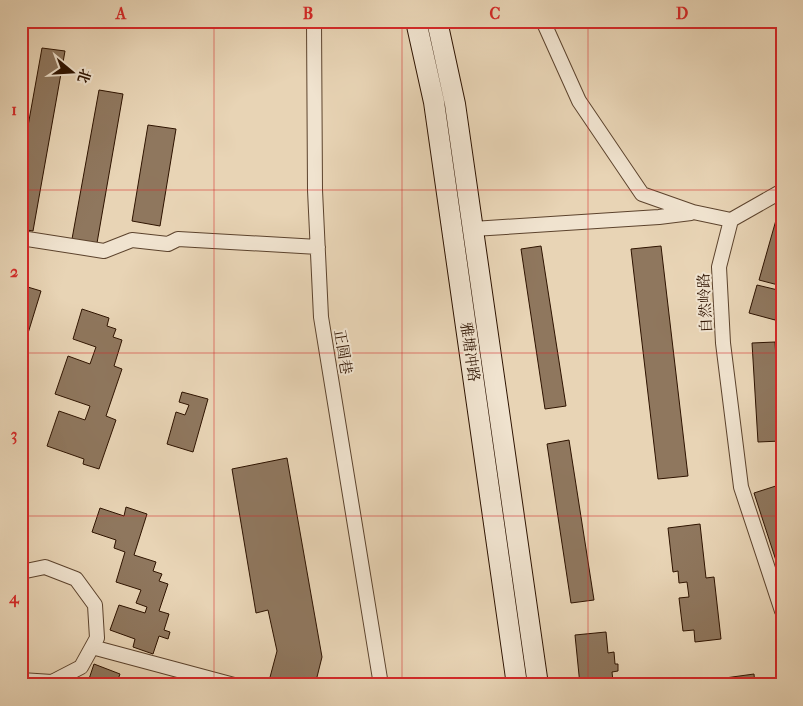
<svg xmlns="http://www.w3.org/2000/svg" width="803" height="706" font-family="'IM FELL French Canon','Noto Serif SC',serif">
<rect width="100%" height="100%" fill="#e8d4b5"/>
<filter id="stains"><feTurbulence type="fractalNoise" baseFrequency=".004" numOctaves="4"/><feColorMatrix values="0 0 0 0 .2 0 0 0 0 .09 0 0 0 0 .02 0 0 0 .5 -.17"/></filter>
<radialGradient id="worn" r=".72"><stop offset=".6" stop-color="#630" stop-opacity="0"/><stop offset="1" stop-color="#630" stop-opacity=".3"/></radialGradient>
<path fill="#8f775e" stroke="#2e1300" d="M42,48L65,51L33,231L21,229V165Z
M99,90L123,94L97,243L72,239Z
M148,125L176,129L160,226L132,221Z
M778,213L782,214V286L759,280Z
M541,246L566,406L545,409L521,249Z
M661,246L688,476L658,479L631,249Z
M21,285L41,291L21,356Z
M757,285L782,291V298L775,320L749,313Z
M82,309L109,318L107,326L116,329L113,337L122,340L114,366L122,369L106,416L116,420L99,469L83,464L84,459L47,446L59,411L85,420L90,406L55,394L68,356L90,364L96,347L73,339Z
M775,342L781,441L758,442L752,343Z
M182,392L208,399L193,452L167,444L176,412L185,415L189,405L179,402Z
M569,440L594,600L571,603L547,444Z
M287,458L322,657L315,685H273L269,681L277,651L268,610L256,613L232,469Z
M782,484V579L754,493Z
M126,507L147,514L134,555L156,562L153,571L162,574L159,581L168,584L159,611L169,614L164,630L170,632L168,639L159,636L153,654L133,647L135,639L110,630L119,605L145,613L147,607L136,603L141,590L116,582L125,552L114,548L116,540L92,532L100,508L124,516Z
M700,524L706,578L714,577L721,639L695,642L694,630L683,631L679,598L689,597L687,582L679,583L678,571L673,572L668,528Z
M606,632L608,653L614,652L615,664H618V671L612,672L613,681H620L621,685H580L575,635Z
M94,664L120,674L116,685H87Z
M754,674L755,685H726L725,678Z"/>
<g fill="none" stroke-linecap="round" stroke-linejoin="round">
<g stroke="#5c432d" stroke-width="16">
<path id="street" d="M314,21L315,190L321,317L381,685
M543,21L579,101L642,194L693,212L731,220L719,267L723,343L741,487L782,611
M731,220L782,191
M473,229L659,217L691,213
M21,238L104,251L132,240L168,244L178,239L318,247
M21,572L45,567L76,579L95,605L97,638L81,667L52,682L21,680
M92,647L234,685"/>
</g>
<g stroke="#2e1300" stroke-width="22">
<path id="secondary" d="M416,21L434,102L517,685
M437,21L455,104L538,685"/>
</g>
<use href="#street" stroke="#f0e3cf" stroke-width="14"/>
<use href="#secondary" stroke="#f0e3cf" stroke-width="20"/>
</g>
<path fill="none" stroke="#d62828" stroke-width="1" stroke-opacity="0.55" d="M214,21V685M402,21V685M588,21V685M21,190H782M21,353H782M21,516H782"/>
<g text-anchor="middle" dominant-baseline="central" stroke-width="4" stroke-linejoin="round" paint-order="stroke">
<g font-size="15" fill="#2e1300" stroke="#f0e3cf">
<text transform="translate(705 303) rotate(-93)">自然岭路</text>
<text transform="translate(343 352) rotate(81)">正圆巷</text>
<text transform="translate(470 352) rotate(82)">雅塘冲路</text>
</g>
</g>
<rect width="803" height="706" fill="none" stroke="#e8d4b5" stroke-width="55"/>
<g transform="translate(72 72) rotate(108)" stroke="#f0e3cf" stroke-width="4" paint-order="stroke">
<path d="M0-4L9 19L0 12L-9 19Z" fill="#2e1300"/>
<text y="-8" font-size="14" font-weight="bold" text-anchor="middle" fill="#2e1300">北</text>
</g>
<rect x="28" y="28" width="748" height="650" fill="none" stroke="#d62828" stroke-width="2"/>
<g font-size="16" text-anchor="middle" font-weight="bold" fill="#d62828">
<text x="121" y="19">A</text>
<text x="308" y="19">B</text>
<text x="495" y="19">C</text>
<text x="682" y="19">D</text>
<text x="14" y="115">1</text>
<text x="14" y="277">2</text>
<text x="14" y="440">3</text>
<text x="14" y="603">4</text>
</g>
<rect width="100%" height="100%" filter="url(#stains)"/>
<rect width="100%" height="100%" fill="url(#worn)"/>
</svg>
